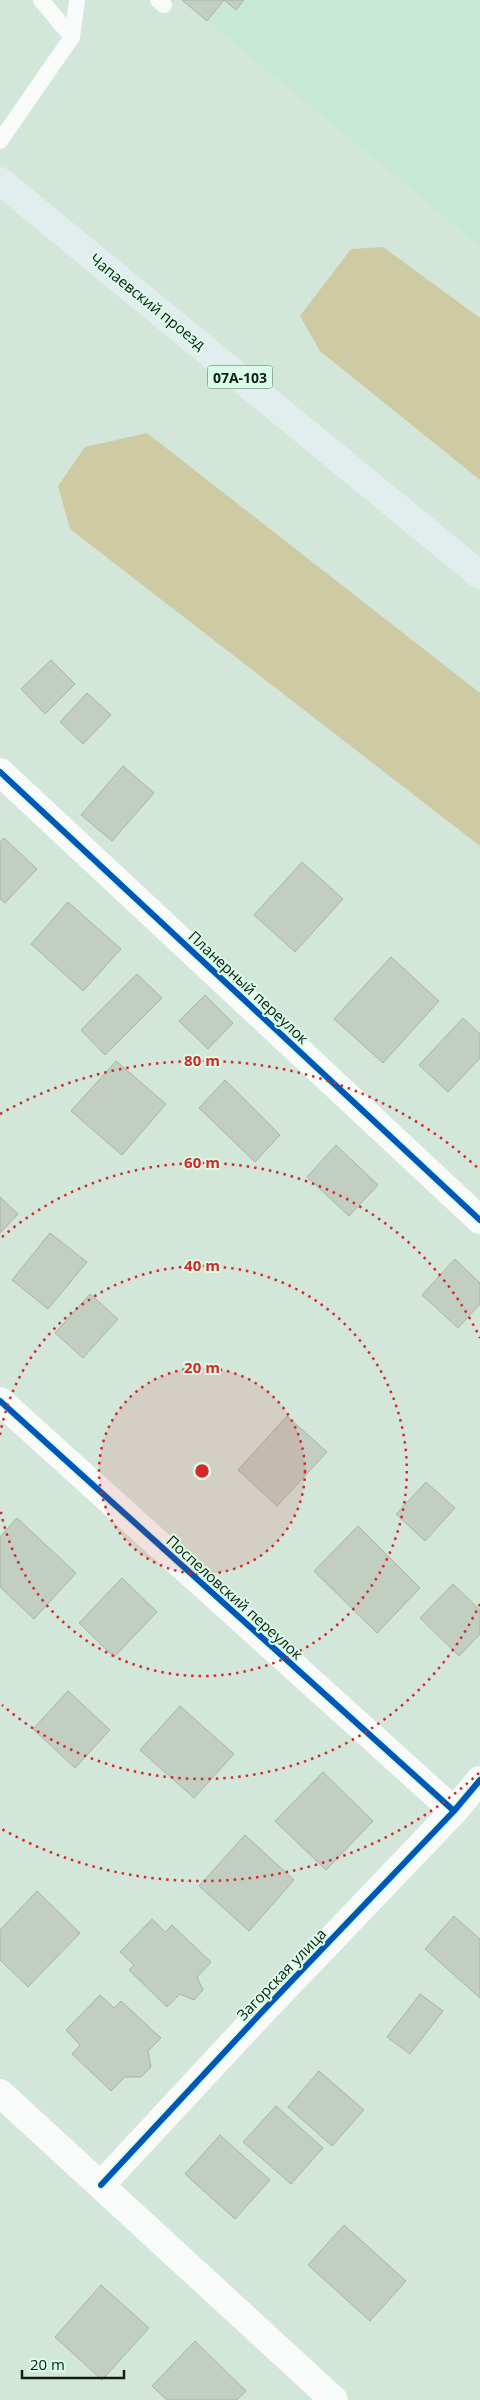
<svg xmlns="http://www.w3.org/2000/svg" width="480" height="2400" font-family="'Open Sans',sans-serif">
<rect width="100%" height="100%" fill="#d3e6da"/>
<path fill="#c7e8d4" d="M182,0H480V246L207,21Z"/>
<path fill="#cecaa4" d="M383,247L480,318V480L320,351L300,316L351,249Z
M147,433L480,693V846L70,529L58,486L85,447Z"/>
<path fill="#c3cec3" stroke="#a9b4a8" d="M182,0H244L236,10L224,0L207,21Z
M51,660L75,684L45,714L21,689Z
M87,693L111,715L83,744L60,722Z
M123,766L154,793L112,841L81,815Z
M4,838L37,869L5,903L0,899V842Z
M302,862L343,899L295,952L254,915Z
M68,902L121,949L83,991L31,944Z
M391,957L439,1001L383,1063L334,1019Z
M137,974L162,998L105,1055L81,1030Z
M205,995L233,1023L208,1049L179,1021Z
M463,1018L480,1034V1058L448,1092L419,1065Z
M116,1061L166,1104L122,1155L71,1111Z
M225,1080L280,1135L255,1162L199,1108Z
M336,1145L378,1185L349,1216L307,1177Z
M0,1197L18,1214L0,1233Z
M50,1233L87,1262L48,1309L12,1280Z
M455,1259L480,1283V1304L458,1328L422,1295Z
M90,1294L118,1319L83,1358L55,1333Z
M287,1416L327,1452L277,1506L238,1470Z
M426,1482L455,1508L425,1541L396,1514Z
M17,1518L76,1573L34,1619L0,1587V1537Z
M358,1526L420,1588L377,1633L314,1571Z
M122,1578L157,1612L114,1657L79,1623Z
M453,1584L480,1610V1634L459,1656L420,1618Z
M68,1691L110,1730L75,1768L33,1729Z
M180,1706L234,1754L194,1798L140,1750Z
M323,1772L373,1821L326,1870L275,1821Z
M245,1835L294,1880L249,1931L199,1886Z
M37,1891L80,1933L28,1987L0,1960V1930Z
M454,1916L480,1939V1998L425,1949Z
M152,1919L165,1932L172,1925L211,1962L197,1977L203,1990L194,2000L180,1994L167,2007L129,1970L134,1965L120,1952Z
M420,1994L443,2011L410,2054L387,2037Z
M100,1995L114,2008L121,2001L161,2038L148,2051L151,2067L141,2077H125L111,2091L72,2054L80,2045L66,2030Z
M319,2071L364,2110L332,2146L288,2107Z
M276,2106L323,2148L291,2184L243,2142Z
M220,2135L270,2180L235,2219L185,2174Z
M344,2225L406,2281L370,2321L308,2265Z
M101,2285L149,2328L102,2380L55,2337Z
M195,2341L246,2391L237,2400H167L152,2386Z"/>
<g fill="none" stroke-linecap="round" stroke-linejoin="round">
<path stroke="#f8fbf9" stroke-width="16" d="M41,0L72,37
M158,0L164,5
M0,141L72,37L77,0"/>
<path stroke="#f8fbf9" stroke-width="28" d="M0,772L480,1220
M0,1401L454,1811
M0,2093L334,2400
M101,2185L260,2014L454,1811L480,1780"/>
<path stroke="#e1eeed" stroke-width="28" d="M0,181L480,575"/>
<g stroke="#d8fce6" stroke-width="9">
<path id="cycleway" d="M0,772L480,1220
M0,1401L454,1811
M101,2185L260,2014L454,1811L480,1780"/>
</g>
<use href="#cycleway" stroke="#0057b8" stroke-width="6"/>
</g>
<circle cx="202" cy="1471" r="103" fill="#d62828" fill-opacity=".12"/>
<g fill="none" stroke="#d62828" stroke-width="2.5" stroke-dasharray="2.5 5">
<circle cx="202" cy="1471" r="103"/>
<path d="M0 1435A205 205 0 1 1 0 1507"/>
<path d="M480 1604A308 308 0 0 1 2 1705M2 1237A308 308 0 0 1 480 1338"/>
<path d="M479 1773A410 410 0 0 1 0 1828M0 1114A410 410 0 0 1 479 1169"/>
</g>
<g text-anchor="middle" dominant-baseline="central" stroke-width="4" stroke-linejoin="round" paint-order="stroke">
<rect fill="#d8fce6" stroke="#4c6054" stroke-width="1" x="207.5" y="365.5" width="65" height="23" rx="4"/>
<g font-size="14" font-weight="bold" fill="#101d15">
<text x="240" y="377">07А-103</text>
</g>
<g font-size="15" fill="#101d15" stroke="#d8fce6">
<text transform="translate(148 301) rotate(39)">Чапаевский проезд</text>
<text transform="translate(249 987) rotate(43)">Планерный переулок</text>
<text transform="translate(235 1597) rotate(42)">Поспеловский переулок</text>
<text transform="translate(281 1974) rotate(-46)">Загорская улица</text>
</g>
</g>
<circle cx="202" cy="1471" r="8" fill="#d62828" stroke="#d8fce6" stroke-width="2.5"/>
<g font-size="15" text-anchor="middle" font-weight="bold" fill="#d62828" stroke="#d8fce6" stroke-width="4" stroke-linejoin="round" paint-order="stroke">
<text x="202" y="1066">80 m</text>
<text x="202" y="1168">60 m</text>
<text x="202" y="1271">40 m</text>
<text x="202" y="1373">20 m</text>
</g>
<path d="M22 2370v8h102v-8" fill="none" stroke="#101d15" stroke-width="2.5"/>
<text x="30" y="2370" font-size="15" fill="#101d15" stroke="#d8fce6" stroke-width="4" paint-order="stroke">20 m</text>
</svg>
